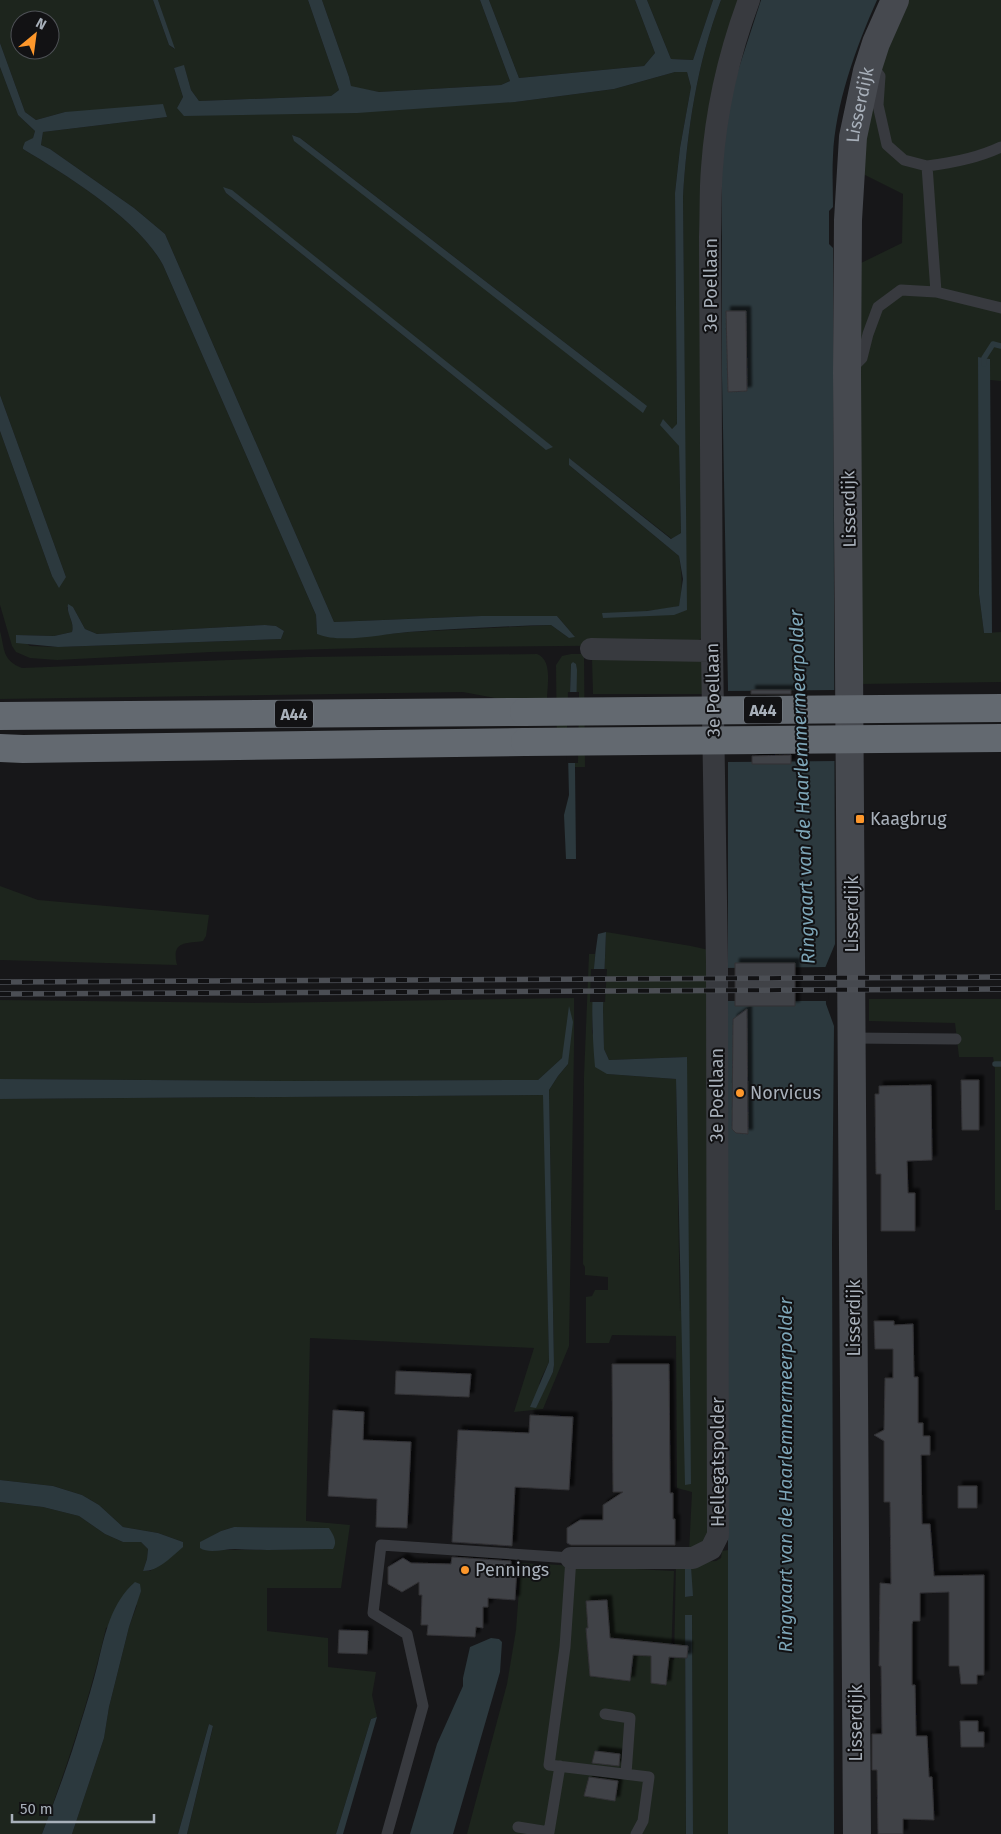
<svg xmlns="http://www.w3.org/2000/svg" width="1001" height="1834" font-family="'Fira Sans',sans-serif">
<defs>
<filter id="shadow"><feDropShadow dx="4.5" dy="-4.5" stdDeviation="1" flood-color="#0009"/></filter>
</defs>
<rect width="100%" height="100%" fill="#171719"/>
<path fill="#1d251d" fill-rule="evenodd" d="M0,0H153L169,45L174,49L158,0H308L339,90L331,96L199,101L191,90L184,66L174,68L183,97L177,108L515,102L614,89L675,72H687L691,87L680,148L675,193L677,425L672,429L679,446L681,533L672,539L570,459L569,465L679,556C682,574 683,588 679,606C654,612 628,612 602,613L686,610L683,197C687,131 697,63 721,0H744L727,50L702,638L694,643L675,645L365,648L211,652L57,660L30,658L16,652L12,646L0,605V431L52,576L66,577L0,395V67L18,115L35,131L33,138L23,149C68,176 139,220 163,265L316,615L317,634L347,638L409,632L551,625L569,638L574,636L557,616H481L334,622L165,234L134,208L50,149L41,145L43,132L167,117L65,112L36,120L25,112L0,43ZM20,20H50V50H20ZM292,135L300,138L647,406ZM224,188L546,450L226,193ZM67,607H73L85,629L97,634L265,625L276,626L284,631L281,639L58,647L30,646L16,635L54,636L72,632L73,627Z
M322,0H480L510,81L501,85L379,92L351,87L349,77Z
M489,0H635L655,53L644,66L519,78Z
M647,0H713L693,60L671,59Z
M905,0H1001V381L990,380V359L978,357L979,594L984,633L1001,632V682L861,684L857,349L861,263L902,243L903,194L863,174L864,128L879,66Z
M0,631C5,650 2,660 22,668L307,657L537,654C553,660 547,686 547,700L517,702L463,692L0,699Z
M571,654H584L585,767H575L576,664H571L568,754H557L556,665L562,656Z
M592,658L706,661V694H593Z
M0,886L38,900L209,915L206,936L203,941C186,944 171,940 177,965L0,960Z
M606,932L691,946L709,950L711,1534L689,1553L692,1492L677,1488L676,1336L612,1335L609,1343H586V1297L592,1296L595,1290H608V1277L585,1275V1267L583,1264L584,1077L589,954H595L592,1032L607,1074L676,1079L680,1312L687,1057L609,1060L604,1049L603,1009Z
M574,998V1046L569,1346L543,1409L514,1412L534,1348L310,1338L306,1521L350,1525L341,1588H267V1631L328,1638V1667L376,1672L372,1695L377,1717L371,1719L336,1834H187L213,1727L209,1724L178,1834H72L104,1738L109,1707L129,1627L137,1605L106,1628C90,1698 67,1766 42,1834H0V1502L43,1507L79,1516L105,1534L123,1542H141L148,1549L147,1559L143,1571H150L183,1542L158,1533L123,1527L99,1505L82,1495L53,1486L0,1480V1099L544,1095L549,1362L540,1381L535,1408L553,1372L554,1365L549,1090L558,1076L568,1064L565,1047L562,1058L538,1080L285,1081L0,1079V1000L259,1003ZM234,1527L329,1528L333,1549L210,1550L201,1542L221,1531Z
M869,999H1001V1210H995V1069L993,1057H959L955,1023L869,1021Z
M728,1550V1834H693L692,1615H685L686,1834H467L507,1684L516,1630L521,1563L674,1571L671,1659L674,1660L676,1563L716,1561L721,1558L722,1551ZM685,1568L693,1596L685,1597Z"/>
<path fill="#2c393e" d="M153,0H158L175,49L169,45Z
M308,0H322L349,77L351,86L379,92L501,85L510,81L480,0H489L519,78L644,66L655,53L635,0H647L671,59L693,60L713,0H721C697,63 687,131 683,197L687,610L674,615L603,618L602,613L647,611L679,606L683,579L679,556L569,465V458L671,539L681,533L679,446L660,425L663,419L672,429L677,424L675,193L680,148L691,87L687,72H675L614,89L515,102L357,113L184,116L177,108L183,97L174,68L184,65L191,90L199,101L331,96L339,90Z
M761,0H877C856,47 835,105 833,156C832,173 833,190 833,207L829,211V244L833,248L835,944L825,968L826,1004L834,1026L832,1241L834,1834H728V688L722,376V169L726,125L734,83Z
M0,43L25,112L36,120L65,112L163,104L167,117L43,132L41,145L50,149L134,208L165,234L334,622L481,616H557L575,637L569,638L551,625C503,626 456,629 408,632C383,634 341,644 317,634L316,615L163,265C139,220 68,176 23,149V147L25,142L33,138L35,131L18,115L0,67Z
M292,135L300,138L647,406L643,413L294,141Z
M223,187L232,190L553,447L546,450L226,193Z
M978,357L990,359L992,633H984L979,594Z
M0,395L66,577L59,588L52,576L0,431Z
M68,604L73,607L85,629L97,634L265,625L276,626L284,631L281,639L58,647L16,643V635L54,636L72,632C75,622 66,614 68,604Z
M573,662L576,664L577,670L575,767L576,859H566L564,815L569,795L568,754L571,664Z
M606,932L603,1009L604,1049L609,1060L687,1057L691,1484L685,1485L676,1079L607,1074L595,1067C591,1023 591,978 598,934Z
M569,1006L573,1022L568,1064L558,1076L549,1090L554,1365L553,1372L536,1408L530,1407L549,1362L543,1095L0,1099V1079L285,1081L538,1080L562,1058Z
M0,1480L53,1486L82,1495L99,1505L123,1527L158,1533L183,1542V1547C171,1557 159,1571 143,1571L147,1559L148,1549L141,1542H123L105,1534L79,1516L43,1507L0,1502Z
M234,1527L329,1528C333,1535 338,1541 333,1549C300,1549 267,1551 235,1549C224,1549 209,1554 200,1548V1542L221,1531Z
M691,1567L693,1596L685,1597V1568Z
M135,1582L140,1584L141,1591L129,1627L109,1707L104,1738L72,1834H42C56,1797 70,1760 81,1722C87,1703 93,1683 98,1663C105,1634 111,1603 135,1582Z
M685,1615H692L693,1834H686Z
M491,1638L499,1639L502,1642L500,1672L453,1834H410L437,1744L463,1686V1678L470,1647Z
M377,1717L343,1834H336L371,1719Z
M209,1724L213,1726L187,1834H178Z"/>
<path fill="#171719" d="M836,690V761L725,762V691Z
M568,692H579L578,763H566Z
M828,967L829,1001H725V968Z
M591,969H607L605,1002H590Z"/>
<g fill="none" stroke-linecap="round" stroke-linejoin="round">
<path stroke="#2c393e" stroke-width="5.5" d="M984,364V358L993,344L1001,346
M995,1064H1001"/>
</g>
<path fill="#414246" stroke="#313135" filter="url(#shadow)" d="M726,311H746L747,391L728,392Z
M751,690H791V694H751Z
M791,755V764H752V756Z
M735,963H795V1006H735Z
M747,1009L748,1134L736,1133L732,1129L733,1019Z
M961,1080H979V1130H962Z
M931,1085L932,1160L907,1161L908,1193H915V1231H881V1174H876L875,1094H879V1086Z
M874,1321H894V1325L913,1324L914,1377H918V1423H923V1436H930V1455H921L922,1524H930L934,1576L984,1575V1675H977V1684H961L959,1666H949V1592L920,1593V1621H913L912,1624V1685H915L916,1736H927L929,1777H932L934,1820L903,1819V1834H878L877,1770H872V1734H882L881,1666H879L880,1583L891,1584L890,1502H884V1441L874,1435L884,1430L885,1378H893V1349H875Z
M612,1364H669L670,1478V1493H673V1519H675V1545H571L567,1543V1528L580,1520H603V1505L623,1492H613Z
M396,1371L471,1374L469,1397L395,1394Z
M333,1410L364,1412L363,1440L411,1442L407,1528L376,1527L377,1499L328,1496Z
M530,1415L573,1417L569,1490L515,1487L512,1546L452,1542L458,1430L529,1433Z
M958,1486H977V1508H958Z
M452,1557L511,1561V1567H517L515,1600L488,1598V1607H483V1628L476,1627L475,1637L427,1635L428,1625H421L422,1595H419V1582L402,1592L388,1584V1567L403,1558L411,1563L451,1564Z
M607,1600L610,1638L688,1646L687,1658L669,1657L666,1685L651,1683V1656L633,1655L630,1681L590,1676L586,1628H588L586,1601Z
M339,1630L368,1631L367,1654L338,1653Z
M960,1721H978V1732H984V1747H961Z
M595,1751L620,1754L619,1766L592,1763Z
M589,1777L618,1781L615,1801L584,1796Z"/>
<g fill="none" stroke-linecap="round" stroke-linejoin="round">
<path stroke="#383a3f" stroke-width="11" d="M927,166C952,163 978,158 1001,147
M936,292L1001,308
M851,369L862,358L868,334L878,307L901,290L936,292L927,166L904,160L887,145L878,105L880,76L871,64
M852,1038L956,1039
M605,1714L630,1718L626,1774
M518,1827L549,1832L560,1766
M387,1834L423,1706L407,1634L373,1613L381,1545L571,1558L565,1647L549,1765L649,1777L643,1821L636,1834"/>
<path stroke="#383a3f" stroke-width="22" d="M591,649L712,651
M571,1558H693L711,1549L718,1535L717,963L712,651L710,237C711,214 710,191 712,168C716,110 729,54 749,0"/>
<path stroke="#46494f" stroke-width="28" id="s1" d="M857,1834L847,373L848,220L853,137L867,71L876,43L895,0"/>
<path stroke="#636970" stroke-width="28" d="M0,716L524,712
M0,748L23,749L525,742"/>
<g stroke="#4b4e54" stroke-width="5.5">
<path id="rail" d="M0,982L1001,977
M0,994L1001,989"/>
</g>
<use href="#rail" stroke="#121214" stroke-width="4" stroke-dasharray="11" stroke-linecap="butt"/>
<path stroke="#636970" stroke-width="28" d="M524,712L1001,708
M525,742L1001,738"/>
</g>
<g fill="#fd972b" stroke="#121214" stroke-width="2">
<rect x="855" y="814" width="10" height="10" rx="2.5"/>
<circle cx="740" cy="1093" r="5"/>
<circle cx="465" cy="1570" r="5"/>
</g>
<g text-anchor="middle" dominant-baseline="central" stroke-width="4" stroke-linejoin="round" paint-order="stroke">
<g fill="#121214" stroke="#7b8188" stroke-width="1">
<rect x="744" y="696.5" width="38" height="27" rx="4"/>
<rect x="275" y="700.5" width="38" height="27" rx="4"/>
</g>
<g font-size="16" font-weight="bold" fill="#a8b0ba">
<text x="763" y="710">A44</text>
<text x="294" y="714">A44</text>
</g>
<g font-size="18" fill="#a8b0ba" stroke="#121214">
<text stroke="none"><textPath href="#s1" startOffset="1730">Lisserdijk</textPath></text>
<text transform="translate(711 285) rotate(-90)">3e Poellaan</text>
<text transform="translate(849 509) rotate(-91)">Lisserdijk</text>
<text transform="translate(713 690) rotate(-91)">3e Poellaan</text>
<text transform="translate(852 914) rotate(-90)">Lisserdijk</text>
<text transform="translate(717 1095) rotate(-90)">3e Poellaan</text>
<text transform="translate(854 1318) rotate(-90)">Lisserdijk</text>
<text transform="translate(718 1462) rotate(-90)">Hellegatspolder</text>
<text transform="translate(856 1723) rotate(-90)">Lisserdijk</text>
</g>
<g font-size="18" fill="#a8b0ba" stroke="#121214" text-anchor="start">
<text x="870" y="819">Kaagbrug</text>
<text x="750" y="1093">Norvicus</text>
<text x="475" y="1570">Pennings</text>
</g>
<g font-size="19" font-style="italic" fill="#7da5b7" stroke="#121214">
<text transform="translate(802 787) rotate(-92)">Ringvaart van de Haarlemmermeerpolder</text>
<text transform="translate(785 1475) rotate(-90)">Ringvaart van de Haarlemmermeerpolder</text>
</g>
</g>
<g transform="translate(35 35) rotate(29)"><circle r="24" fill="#121214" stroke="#4e5156"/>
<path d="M0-4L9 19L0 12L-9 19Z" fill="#fd972b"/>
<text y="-8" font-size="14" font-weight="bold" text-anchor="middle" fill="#a8b0ba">N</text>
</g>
<path d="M12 1814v8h142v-8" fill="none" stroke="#a8b0ba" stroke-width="2.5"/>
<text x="20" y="1814" font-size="15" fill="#a8b0ba" stroke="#121214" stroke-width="4" paint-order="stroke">50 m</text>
</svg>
